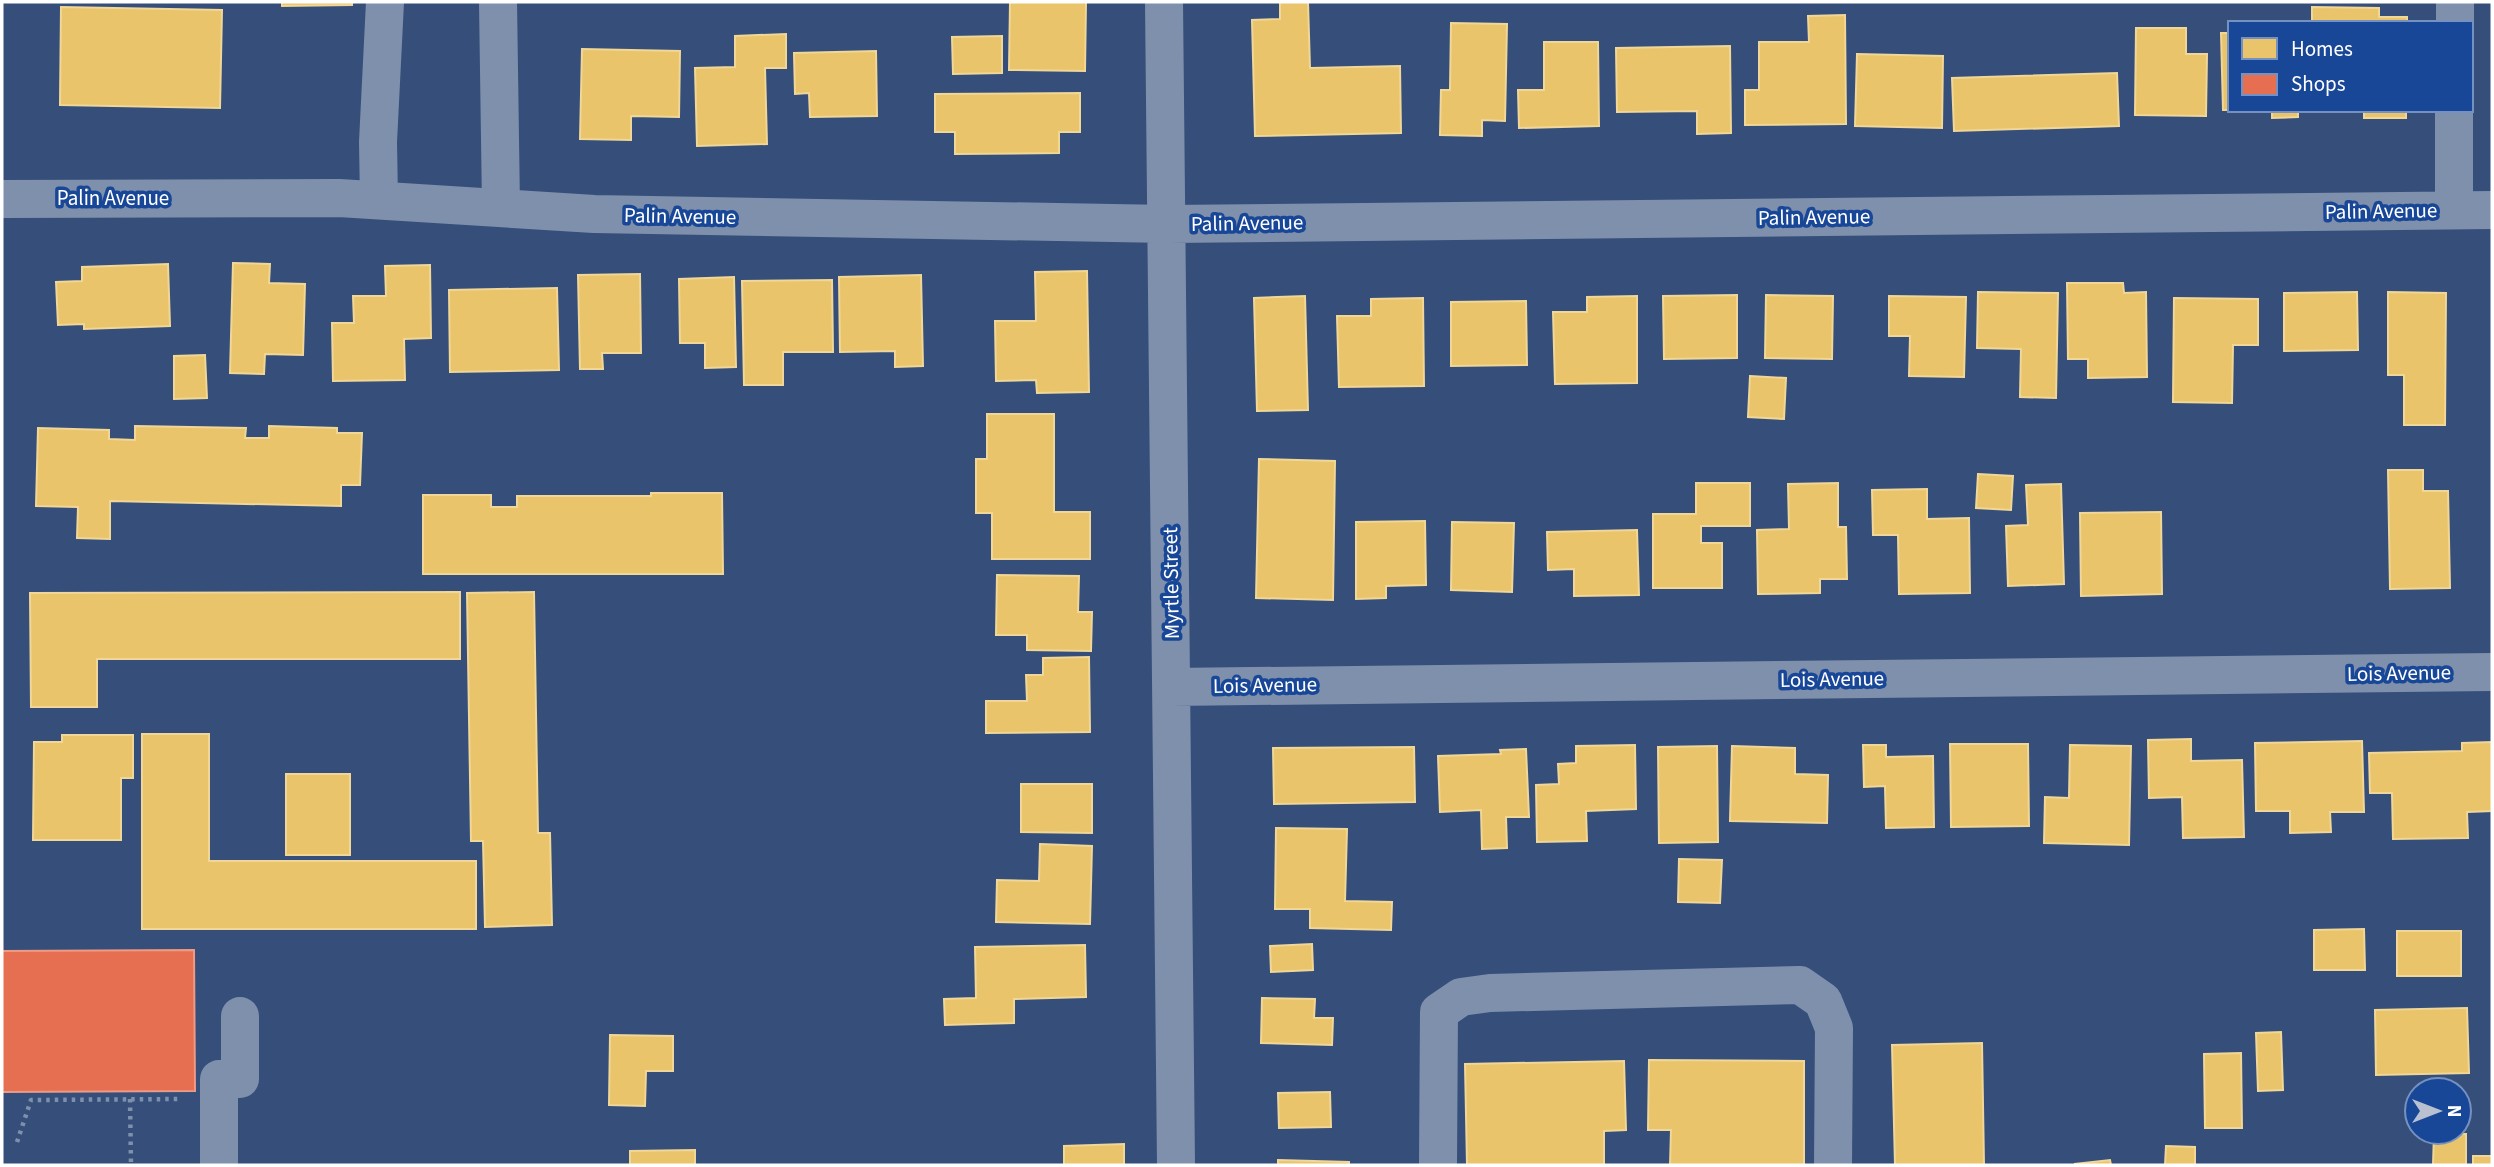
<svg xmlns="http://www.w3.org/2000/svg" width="2494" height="1167" font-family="'Source Sans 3',sans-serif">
<rect width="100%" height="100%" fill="#364f7a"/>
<path fill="#e9c46a" stroke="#f0d697" stroke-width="2" d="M282,2H352V5L282,6Z
M1010,2H1086L1085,71L1009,70Z
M1280,2H1308L1310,68L1400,66L1401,133L1255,136L1252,20L1280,19Z
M61,7L222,10L220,108L60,105Z
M2312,7L2379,8V17H2407V23H2312Z
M1845,15L1846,124L1745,125V90H1759V42H1809L1808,16Z
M1451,23L1507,24L1505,121L1482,120V136L1440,135L1441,90H1450Z
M2136,28H2186V54H2207L2206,116L2135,115Z
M2221,33H2230V110H2238H2223Z
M786,34V68H765L767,144L697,146L695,68L735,67V36Z
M1002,36V73L953,74L952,37Z
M1544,42H1598L1599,126L1519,128L1518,90H1544Z
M1730,46L1731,133L1697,134V111L1617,112L1616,48Z
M582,49L680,51L679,117L631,116V140L580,139Z
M876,51L877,116L810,117L809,93L795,94L794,53Z
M1857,54L1943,56L1942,128L1855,126Z
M2117,73L2119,126L1954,131L1952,78Z
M1080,93V132H1059V153L955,154V132H935V94Z
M2272,110H2298V117L2272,118Z
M2364,110H2406V118H2364Z
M233,263L270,264L269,283L305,284L303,355L265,354L264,374L230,373Z
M168,264L170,326L84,329V324L58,325L56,282L82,281V267Z
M430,265L431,338L404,339L405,380L333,381L332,323H354L353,296H386L385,266Z
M1087,271L1089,392L1037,393L1036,380L996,381L995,321H1036L1035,272Z
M640,274L641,353H602L603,369H580L578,275Z
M921,275L923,366L895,367V351L840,352L839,277Z
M734,277L736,367L705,368V343H680L679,279Z
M832,280L833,352H783V385H744L742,281Z
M2067,283H2123L2124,293L2146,292L2147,377L2088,378V359H2068Z
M557,288L559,370L450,372L449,290Z
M1978,292L2058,293L2056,398L2020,397L2021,349L1977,348Z
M2357,292L2358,350L2284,351V293Z
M2388,292L2446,293L2445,425H2404V375H2388Z
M1737,295V358L1664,359L1663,296Z
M1766,295L1833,296L1832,359L1765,358Z
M1305,296L1308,410L1257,411L1254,298Z
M1637,296V383L1555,384L1553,312H1587V297Z
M1889,296L1966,297L1964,377L1909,376L1910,336H1889Z
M1423,298L1424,386L1339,387L1337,316H1371V299Z
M2174,298L2258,299V345H2233L2232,403L2173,402Z
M1526,301L1527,365L1451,366V302Z
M205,355L207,398L174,399V356Z
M1750,376L1786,378L1784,419L1748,417Z
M987,414H1054V512H1090V559H992V513H976V459H987Z
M135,426L246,428L245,438H269V426L337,428V433H362L360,485H341V506L110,501V539L77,538L78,507L36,506L38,428L109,430V439L135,440Z
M1259,459L1335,461L1333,600L1256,598Z
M2388,470H2423V491H2448L2450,588L2390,589Z
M1978,474L2013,476L2011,510L1976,508Z
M1696,483H1750V526H1701V543H1722V588H1653V514H1696Z
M1838,483V527H1846L1847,579H1820V593L1758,594L1757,530L1789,529L1788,484Z
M2061,484L2064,584L2008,586L2006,526L2028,525L2026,485Z
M1927,489V519L1969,518L1970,593L1899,594L1898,535H1873L1872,490Z
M651,493H722L723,574H423V495H491V507H517V496H651Z
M2161,512L2162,594L2081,596L2080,513Z
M1425,521L1426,585L1386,586V598L1356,599V522Z
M1452,522L1514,523L1512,592L1451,590Z
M1637,530L1639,595L1574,596V569L1548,570L1547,532Z
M997,575L1079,576L1078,612H1092L1091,651L1027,650V635H996Z
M460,592V659H97V707H31L30,593Z
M534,592L538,833H550L552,925L485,927L483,841H471L467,593Z
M1089,657L1090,732L986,733V701H1027L1026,675H1043V658Z
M142,734H209V861H476V929H142Z
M62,735H133V778H121V840H33L34,742H62Z
M2191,739V761L2242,760L2244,837L2183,838L2182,797L2149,798L2148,740Z
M2362,741L2364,812H2330L2331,832L2290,833V811H2256L2255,743Z
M2492,742V811L2467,812L2468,838L2393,839L2392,793H2370L2369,753L2462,751V743Z
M1950,744H2028L2029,826L1951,827Z
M1635,745L1636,809L1586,811L1587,841L1537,842L1536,785L1559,784L1558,764L1576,763V746Z
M1863,745H1886V757L1933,756L1934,827L1886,828L1885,786L1864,787Z
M2070,745L2131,746L2129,845L2044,843L2045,797L2069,798Z
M1717,746L1718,842L1659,843L1658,747Z
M1732,746L1795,748V774L1828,775L1827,823L1730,821Z
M1414,747L1415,802L1274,804L1273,748Z
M1526,749L1529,817H1506L1507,848L1482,849L1481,810L1440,812L1438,756L1501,754L1500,750Z
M286,774H350V855H286Z
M1021,784H1092V833L1021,832Z
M1276,828L1347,829L1345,901L1392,902L1391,930L1310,928V909H1275Z
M1040,844L1092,846L1090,924L996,922L997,880L1039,881Z
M1679,859L1722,860L1720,903L1678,902Z
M2364,929L2365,970H2314V930Z
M2397,931H2461V976H2397Z
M1312,944L1313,970L1271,972L1270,946Z
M1085,945L1086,997L1014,999V1023L945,1025L944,999L976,998L975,947Z
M1262,998L1315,999L1314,1018H1333L1332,1045L1261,1043Z
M2467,1008L2469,1073L2376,1075L2375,1010Z
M2281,1032L2283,1090L2258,1091L2256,1033Z
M610,1035L673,1036V1071H646L645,1106L609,1105Z
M1982,1043L1984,1165H1895L1892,1045Z
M2241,1053L2242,1128H2205L2204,1054Z
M1649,1060L1804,1061V1165H1670L1671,1130H1648Z
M1624,1061L1626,1130L1604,1131V1165H1467L1465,1064Z
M1330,1092L1331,1127L1279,1128L1278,1093Z
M2434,1133L2466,1134V1165H2433Z
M1124,1144V1165H1064V1146Z
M2166,1146L2195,1147V1165H2165Z
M695,1150V1165H630V1151Z
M2473,1156H2492V1165H2473Z
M1278,1160L1349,1162V1165H1278Z
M2110,1160L2111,1165L2074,1164Z"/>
<path fill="#e76f51" stroke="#ee9a85" stroke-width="2" d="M194,950L195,1091L2,1092V951Z"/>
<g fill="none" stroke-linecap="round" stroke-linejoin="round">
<path stroke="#7f90ad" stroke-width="4.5" stroke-dasharray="3.5 5" stroke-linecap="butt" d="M130,1099L131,1165
M17,1142L31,1100L182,1099"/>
<path stroke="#7f90ad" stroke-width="38" d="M498,2L501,207
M1164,2L1176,1165
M2455,23V2
M2,199L339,198L594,214L1168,224L2492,210
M379,200L378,142L385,2
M2454,210V110
M1172,687L2492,672
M219,1165V1079H240V1016
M1438,1165L1439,1012L1461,997L1490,993L1800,985L1823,1001L1834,1028L1833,1165"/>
</g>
<g text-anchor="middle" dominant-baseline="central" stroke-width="7" stroke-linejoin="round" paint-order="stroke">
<g font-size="21" fill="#fff" stroke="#194797">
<text x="113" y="198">Palin Avenue</text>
<text transform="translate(2381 211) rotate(-1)">Palin Avenue</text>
<text transform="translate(680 216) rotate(1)">Palin Avenue</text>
<text transform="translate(1814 217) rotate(-1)">Palin Avenue</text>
<text transform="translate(1247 223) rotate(-1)">Palin Avenue</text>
<text transform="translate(1171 583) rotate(-91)">Myrtle Street</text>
<text transform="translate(2399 673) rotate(-1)">Lois Avenue</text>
<text transform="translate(1832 679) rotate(-1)">Lois Avenue</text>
<text transform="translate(1265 685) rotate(-1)">Lois Avenue</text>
</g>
</g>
<rect width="2494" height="1167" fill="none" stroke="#ffffff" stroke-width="7"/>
<rect x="2228" y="21" width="245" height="91" fill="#194797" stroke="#7591c1" stroke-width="2"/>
<rect x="2242" y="38" width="35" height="21" fill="#e9c46a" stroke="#7591c1" stroke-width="2"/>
<text x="2291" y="56" font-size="21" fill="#ffffff">Homes</text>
<rect x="2242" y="74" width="35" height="21" fill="#e76f51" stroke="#7591c1" stroke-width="2"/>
<text x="2291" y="91" font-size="21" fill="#ffffff">Shops</text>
<g transform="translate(2438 1111) rotate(90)"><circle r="33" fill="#194797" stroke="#7591c1" stroke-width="2"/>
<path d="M0-5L12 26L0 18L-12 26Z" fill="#b9c1d0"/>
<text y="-10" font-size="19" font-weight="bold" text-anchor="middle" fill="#ffffff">N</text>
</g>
</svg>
